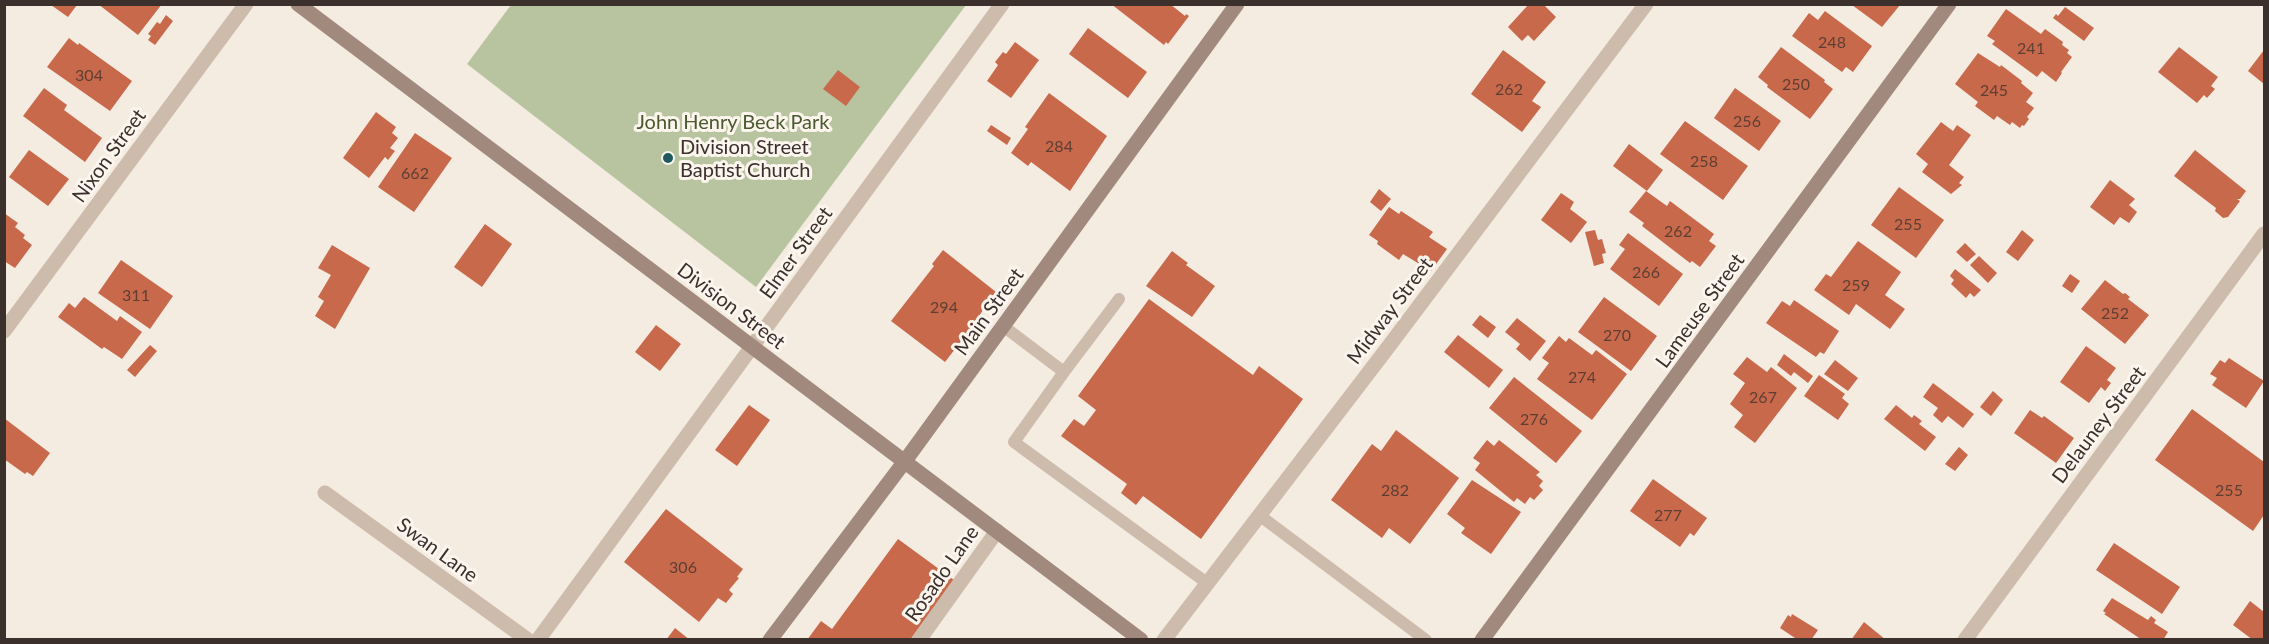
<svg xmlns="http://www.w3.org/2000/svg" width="2269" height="644" font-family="Lato,sans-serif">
<rect width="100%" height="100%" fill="#f4ebe1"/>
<path fill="#b8c4a0" d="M511,5H966L756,287L467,64Z"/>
<path fill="#c8694b" d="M98,4H162L138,35Z
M1111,4H1170L1185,16L1186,14L1189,16L1168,44L1166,42L1164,45Z
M1529,4H1543L1556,17L1534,41L1528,35L1522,41L1508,27Z
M51,5H77L68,17Z
M1852,5H1900L1882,27Z
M2065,7L2094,28L2084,41L2053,18L2056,14L2058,16Z
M2006,9L2041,34L2045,29L2063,42L2062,45L2069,50L2067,53L2072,57L2061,72L2062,73L2056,82L2042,71L2037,77L1992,44L1995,41L1987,36Z
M1825,11L1872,46L1853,72L1846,67L1842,72L1792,36L1809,13L1818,20Z
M166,15L173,21L155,45L148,40L151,36L148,34L157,22L160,24Z
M1088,28L1147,72L1128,98L1069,54Z
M69,38L78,45L79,43L132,81L110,111L47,67Z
M1015,42L1039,60L1011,98L987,81L998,65L995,62L1003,52L1006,54Z
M1781,47L1825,80L1824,82L1833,89L1810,119L1767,87L1768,85L1758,77Z
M2179,47L2218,77L2211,86L2215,89L2207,98L2204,95L2197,103L2158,72Z
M1503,50L1546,82L1532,101L1541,107L1522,132L1471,94Z
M2264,50V84L2248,71Z
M1978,53L2000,67L2001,65L2022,81L2021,83L2033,93L2026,102L2034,108L2027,117L2029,119L2024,126L2022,125L2020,128L2012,122L2010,125L1997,116L1994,120L1975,106L1978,102L1955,84Z
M838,70L860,87L846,106L823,89Z
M44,88L67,105L64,110L102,138L85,162L23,116Z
M1735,88L1781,121L1759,151L1714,118Z
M1049,93L1107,136L1070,191L1031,162L1028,166L1011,153L1028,129L1025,127Z
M376,112L396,127L392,133L398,138L390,148L395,151L388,160L385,157L369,178L343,158Z
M1685,121L1748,166L1723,200L1660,154Z
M1941,122L1953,131L1957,125L1971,135L1949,165L1964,177L1959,183L1962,185L1951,194L1922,172L1928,164L1916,154Z
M991,125L1011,138L1007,145L987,131Z
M415,133L452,158L414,212L378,187Z
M1629,144L1663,170L1647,191L1613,166Z
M29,150L69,179L48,206L9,177Z
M2195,150L2246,191L2240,199H2237L2240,201L2228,217L2223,218L2215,211L2216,208L2174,176Z
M2110,180L2135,199L2129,205L2137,212L2129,223L2120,217L2114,225L2090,207Z
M1899,187L1944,220L1916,258L1871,225Z
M1379,189L1391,199L1381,211L1370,202Z
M1646,191L1667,206L1670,201L1714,234L1709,241L1716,246L1700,267L1692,261L1690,263L1642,226L1644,223L1629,212Z
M1561,193L1574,202L1570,209L1587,222L1571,243L1541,220Z
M1389,207L1399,214L1401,211L1433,232L1429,237L1447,249L1431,271L1403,254L1399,260L1377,244L1378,241L1369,235Z
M4,213L18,223L15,227L25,235L23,238L32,245L15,268L4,261Z
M485,224L512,244L482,287L454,267Z
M1595,230L1598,240L1602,239L1606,253L1602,254L1604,263L1594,266L1585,232Z
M2022,230L2034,240L2018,261L2006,252Z
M1628,233L1683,274L1659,306L1610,269L1625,249L1619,245Z
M1858,241L1901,272L1885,295L1905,309L1890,329L1856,304L1849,315L1814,290L1826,274L1831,277Z
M1965,243L1976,254L1967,262L1956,252Z
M332,245L370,268L335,329L315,316L324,301L318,297L331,275L318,268Z
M943,250L996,292L971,327L976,330L966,343L962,340L945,362L891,321L934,266L932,264Z
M1172,251L1188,263L1186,265L1215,286L1192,317L1146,286Z
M1979,256L1997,273L1988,283L1970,265Z
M121,260L173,296L150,329L98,293Z
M1955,269L1981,290L1974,297L1970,293L1966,298L1951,284L1954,280L1950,276Z
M2070,274L2080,281L2072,293L2062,286Z
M2105,280L2123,294L2125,293L2130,297L2128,299L2149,315L2125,344L2081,309Z
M84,297L117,321L120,316L142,332L122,359L104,347L102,349L58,317L69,303L75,308Z
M1604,297L1657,336L1631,371L1578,332Z
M1149,299L1253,375L1259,366L1303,399L1201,539L1143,496L1136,505L1121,493L1127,484L1061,436L1074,419L1084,426L1096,410L1078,396Z
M1794,300L1839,331L1824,354L1820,352L1816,357L1766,323L1782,301L1790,306Z
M1480,315L1496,327L1488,338L1472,325Z
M1517,318L1546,341L1530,361L1516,349L1520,344L1505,332Z
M656,325L681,344L660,371L635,352Z
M1458,335L1503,370L1489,388L1444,352Z
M1559,336L1566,342L1569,338L1592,355L1596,350L1627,374L1592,420L1537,379L1549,363L1542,358Z
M150,345L157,351L135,377L127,370Z
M2086,346L2116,368L2107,380L2111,383L2105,391L2101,387L2089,403L2060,382Z
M1784,354L1813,376L1808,383L1794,372L1791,376L1777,365Z
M1747,357L1767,372L1771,367L1797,388L1755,443L1734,427L1743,415L1730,404L1745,383L1733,374Z
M2229,358L2264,381L2246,408L2212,385L2217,378L2210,374L2220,360L2225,363Z
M1835,360L1858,378L1848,391L1824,374Z
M1819,375L1845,394L1842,398L1849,404L1838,420L1804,396Z
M1514,377L1582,431L1556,463L1489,408Z
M1933,383L1974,414L1963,428L1948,416L1942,423L1933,415L1938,408L1923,397Z
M1993,391L2003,400L1991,416L1980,407Z
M749,405L770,420L737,466L715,450Z
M1896,405L1912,418L1914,415L1922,421L1919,424L1936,437L1925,451L1884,419Z
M2192,409L2264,462V515L2253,531L2155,460Z
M2030,410L2042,418L2044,416L2074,438L2056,463L2014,433Z
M4,418L50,453L33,476L27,472L25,474L4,459Z
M1396,430L1459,478L1410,544L1389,528L1382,538L1331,500L1372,444L1381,451Z
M1487,440L1494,446L1499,440L1540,472L1536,475L1543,481L1539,486L1543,490L1534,500L1530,497L1525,504L1517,498L1514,502L1475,470L1480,463L1473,458Z
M1959,447L1968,455L1955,471L1945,464Z
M1653,479L1707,518L1694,536L1690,533L1680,547L1630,511Z
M1472,480L1521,512L1491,554L1461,533L1465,528L1447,514Z
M666,509L743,569L737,577L739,578L729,590L733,594L726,603L718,598L699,622L624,562Z
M898,539L954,580L910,640H807L821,621L832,629Z
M2114,543L2180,587L2162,614L2096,570Z
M2112,598L2148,620L2151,616L2156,620L2154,623L2168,632L2163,640H2142L2104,614L2106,613L2103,611Z
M2250,601L2264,612V640H2253L2233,625Z
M1792,614L1818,630L1811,640H1798L1780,628L1788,615L1791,617Z
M1864,622L1886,640H1851Z
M675,628L690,640H666Z"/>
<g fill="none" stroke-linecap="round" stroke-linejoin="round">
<path stroke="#cdbbac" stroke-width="12" d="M1003,326L1064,372L1014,442L1207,583
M1064,372L1119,299
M1259,515L1426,640"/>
<path stroke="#cdbbac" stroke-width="15" d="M4,331L246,4
M325,493L528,640
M538,640L1002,4
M919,640L997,531
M1164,640L1389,346L1646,4
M1965,640L2264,234"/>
<path stroke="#a18a7d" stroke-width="15" d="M298,4L1141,640
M770,640L905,461L1237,4
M1482,640L1949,4"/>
</g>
<circle fill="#1f5a5e" stroke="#fbf5ee" stroke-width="2" cx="668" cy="158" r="6"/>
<g text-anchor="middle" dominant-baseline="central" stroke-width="6" stroke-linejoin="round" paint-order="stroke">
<g font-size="16" fill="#5e3e33">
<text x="1832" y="41">248</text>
<text x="2031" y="47">241</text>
<text x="89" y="74">304</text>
<text x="1796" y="83">250</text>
<text x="1509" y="88">262</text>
<text x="1994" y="89">245</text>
<text x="1747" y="120">256</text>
<text x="1059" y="145">284</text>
<text x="1704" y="160">258</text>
<text x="415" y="172">662</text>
<text x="1908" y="223">255</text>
<text x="1678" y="230">262</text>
<text x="1646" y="271">266</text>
<text x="1856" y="284">259</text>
<text x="136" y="294">311</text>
<text x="944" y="306">294</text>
<text x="2115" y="312">252</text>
<text x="1617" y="334">270</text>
<text x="1582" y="376">274</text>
<text x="1763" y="396">267</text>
<text x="1534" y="418">276</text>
<text x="1395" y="489">282</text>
<text x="2229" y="489">255</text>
<text x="1668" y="514">277</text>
<text x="683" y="566">306</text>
</g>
<g font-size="20" fill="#4a5a2e" stroke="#fbf5ee">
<text x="733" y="121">John Henry Beck Park</text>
</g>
<g font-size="20" fill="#3b302b" stroke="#fbf5ee" text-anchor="start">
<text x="680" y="146">Division Street<tspan x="680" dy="23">Baptist Church</tspan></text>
</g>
<g font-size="20" fill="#3b302b" stroke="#fbf5ee">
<text transform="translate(108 155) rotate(-54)">Nixon Street</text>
<text transform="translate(795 252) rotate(-54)">Elmer Street</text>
<text transform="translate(732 305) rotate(37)">Division Street</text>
<text transform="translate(1389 310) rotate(-53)">Midway Street</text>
<text transform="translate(1699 310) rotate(-54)">Lameuse Street</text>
<text transform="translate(988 311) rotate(-54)">Main Street</text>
<text transform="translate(2098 424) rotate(-53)">Delauney Street</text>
<text transform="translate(438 549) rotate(36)">Swan Lane</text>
<text transform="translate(941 573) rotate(-55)">Rosado Lane</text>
</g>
</g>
<rect width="2269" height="644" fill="none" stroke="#3b302b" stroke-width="12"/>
</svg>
